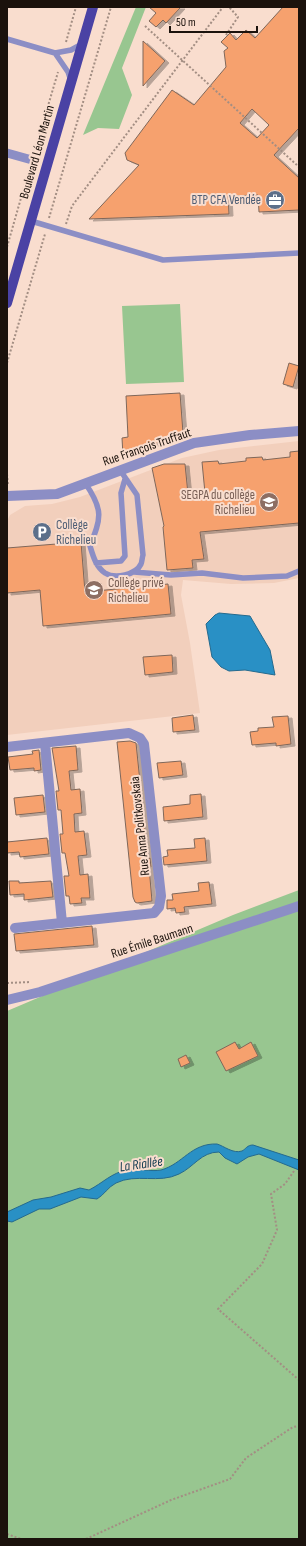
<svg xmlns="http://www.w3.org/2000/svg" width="306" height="1546" font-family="'Sofia Sans Condensed',sans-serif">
<defs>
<filter id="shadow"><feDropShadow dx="4" dy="2" stdDeviation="0" flood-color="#0004"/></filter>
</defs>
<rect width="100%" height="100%" fill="#f9ddce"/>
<path fill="#f2cfbc" d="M299,441V578L274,583L231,584L183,580L181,595L190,643L200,713L7,735V521L10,515L25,506L52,504L80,497L182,458L219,450Z"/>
<path fill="#98c690" d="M136,7H146L122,68L132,95L119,129L98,128L83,135Z
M180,304L184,382L126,384L122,306Z
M299,890V1539H7V1011L233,915Z"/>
<path fill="#2990c5" stroke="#256a8e" d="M219,613L250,616L270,650L275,675L245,670L229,671L221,667L212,657L206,624L215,615Z
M217,1144C224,1146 233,1154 242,1151C246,1149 247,1145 253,1145L299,1160V1170L259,1154L248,1157L237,1164L225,1158L219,1152C201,1152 194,1167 179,1174C159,1184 136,1173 116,1183C108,1187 104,1195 97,1199L81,1197L50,1209H39L12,1222L7,1221V1212L33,1200L51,1197L80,1188L89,1190C103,1183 111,1173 127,1170C138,1168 151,1172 161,1170C183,1164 191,1143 217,1144Z"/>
<path fill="#f6a16e" stroke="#7f675a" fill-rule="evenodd" filter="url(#shadow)" d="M149,7H181L166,23L163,20L156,27L149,21L156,13Z
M283,7H299V128L274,155L299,178V210L259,212L258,195L228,196L229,214L89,219L139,165L127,160L125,153L172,90L194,105L226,67L224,51L228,48L221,42L230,33L236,40L246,30L255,38ZM252,109L269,125L257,138L240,123Z
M143,41L165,61L143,86Z
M289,363L299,366L293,387L283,384Z
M180,393L183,433L123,456L122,438L128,437L126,396Z
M299,451V523L200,532L204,559L192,560L193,568L167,570L163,527L164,526L152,468L164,464H185L188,494L205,493L202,462L218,461L219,464L246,461V458L262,457L263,460L290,457V452Z
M81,542L85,592L168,584L171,614L43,626L40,590L7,593V548Z
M172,655L173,672L145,675L143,657Z
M193,715L195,730L173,732L172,718Z
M288,716L291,744L276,746V743L252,745L250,732L258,731V728L274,727L272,717Z
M130,741L136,743L148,859L150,858L151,867H149L152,901L137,903L135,902L133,897L117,742Z
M76,746L78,770L69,771L71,790L80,789L82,813L74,814L75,832L84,831L87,855L78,856L80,875L88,874L90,898H81L82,903L70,904L69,896H66L64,876H69L65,853H62L60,834H63L61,810H58L56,791H59L52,748Z
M39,750L41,770L34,771V768L10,770L8,757L33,754L32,751Z
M181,761L183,775L159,778L157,763Z
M201,794L203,817L164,821L163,807L190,804V795Z
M43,795L45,812L16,815L14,798Z
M47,838L49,854L20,857L19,852L7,853V842Z
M205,838L207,861L164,865L163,857L168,856L167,850L195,848L194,839Z
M9,881H19V883L51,881L53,897L24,900V894L10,895Z
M209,882L212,904L184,907L185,912L176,913L175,908L167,909V900H173L172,894L199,891L198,883Z
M92,926L94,945L16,951L14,934Z
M235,1042L239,1049L251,1042L258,1056L226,1071L216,1052Z
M186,1055L190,1063L181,1067L178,1059Z"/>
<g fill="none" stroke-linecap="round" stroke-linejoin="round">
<path stroke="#a38e83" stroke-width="2" stroke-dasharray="2 2" stroke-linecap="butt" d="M145,26L299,167
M226,35L238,17L229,7
M66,42L76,7
M35,150L58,72
M49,218L111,7
M66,224L72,206L223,7
M7,247L29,170
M7,363L45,234
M7,474L8,486
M7,983L31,982
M294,1171L285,1184L271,1194L277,1230L262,1264L218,1309L299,1380
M7,1534L21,1539
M86,1539L171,1500L230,1479L246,1458L293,1427L299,1426"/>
<path stroke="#8c8ec5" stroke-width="5.5" d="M7,39L55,53
M71,81L68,72L55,53L71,50L82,44
M31,221L163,260L299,253
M85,483C104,510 101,518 90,546C93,556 96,567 105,573C115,579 136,575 141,564C142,562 142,558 143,555L137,495L120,470
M96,563L121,561L125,556L121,493L125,479
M134,572L171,575L202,573L243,578L287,576L299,571"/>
<path stroke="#8c8ec5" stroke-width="9" d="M7,153L32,160"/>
<path stroke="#8c8ec5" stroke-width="10" d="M7,496L57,494L194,443L250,435L299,431
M45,743L62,923
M7,747L129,733L140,738L144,744L161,896L159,907L154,913L15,928
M7,1000L40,992L299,906"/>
<path stroke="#4a42a4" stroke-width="10" d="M7,303L93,7"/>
</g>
<defs>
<g id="office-disc" transform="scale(1)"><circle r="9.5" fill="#5c6f8a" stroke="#f9ddce"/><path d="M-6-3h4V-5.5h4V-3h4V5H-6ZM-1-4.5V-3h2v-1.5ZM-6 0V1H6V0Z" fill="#fff"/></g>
<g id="school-disc" transform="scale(1)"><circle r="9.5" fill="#8d6e63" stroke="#f9ddce"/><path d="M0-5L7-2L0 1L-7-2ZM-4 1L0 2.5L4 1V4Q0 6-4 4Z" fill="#fff"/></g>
<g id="parking-disc" transform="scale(1)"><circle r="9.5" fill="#5c6f8a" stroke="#f9ddce"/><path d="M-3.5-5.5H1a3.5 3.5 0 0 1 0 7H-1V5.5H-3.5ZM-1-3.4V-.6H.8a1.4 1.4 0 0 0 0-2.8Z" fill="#fff"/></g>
</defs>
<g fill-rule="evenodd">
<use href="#office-disc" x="275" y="200"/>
<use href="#school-disc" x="269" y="502"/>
<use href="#parking-disc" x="42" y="532"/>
<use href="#school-disc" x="94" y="590"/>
</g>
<g text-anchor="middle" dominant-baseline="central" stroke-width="4" stroke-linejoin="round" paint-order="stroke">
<g font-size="13" fill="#1b120c" stroke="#f9ddce">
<text transform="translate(37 152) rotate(-74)">Boulevard Léon Martin</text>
<text transform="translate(147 447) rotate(-19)">Rue François Truffaut</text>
<text transform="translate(140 826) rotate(-96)">Rue Anna Politkovskaia</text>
<text transform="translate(152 941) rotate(-18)">Rue Émile Baumann</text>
</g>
<g font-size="13" fill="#4e5e75" stroke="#f9ddce" text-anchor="end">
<text x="261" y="200">BTP CFA Vendée</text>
<text x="56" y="525" text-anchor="start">Collège<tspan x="56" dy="15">Richelieu</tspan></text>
</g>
<g font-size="13" fill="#785e54" stroke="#f9ddce" text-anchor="end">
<text x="255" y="495">SEGPA du collège<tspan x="255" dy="15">Richelieu</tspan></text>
<text x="108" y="583" text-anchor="start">Collège privé<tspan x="108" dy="15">Richelieu</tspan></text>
</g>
<g font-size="14" font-style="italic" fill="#0c374d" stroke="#f9ddce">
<text transform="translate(141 1164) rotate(-8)">La Riallée</text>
</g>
</g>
<rect width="306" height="1546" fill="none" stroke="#1b120c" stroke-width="16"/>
<path d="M170 26v6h87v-6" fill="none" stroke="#1b120c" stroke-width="2"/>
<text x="176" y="26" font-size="12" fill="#1b120c" stroke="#f9ddce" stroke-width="3" paint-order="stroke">50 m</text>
</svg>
